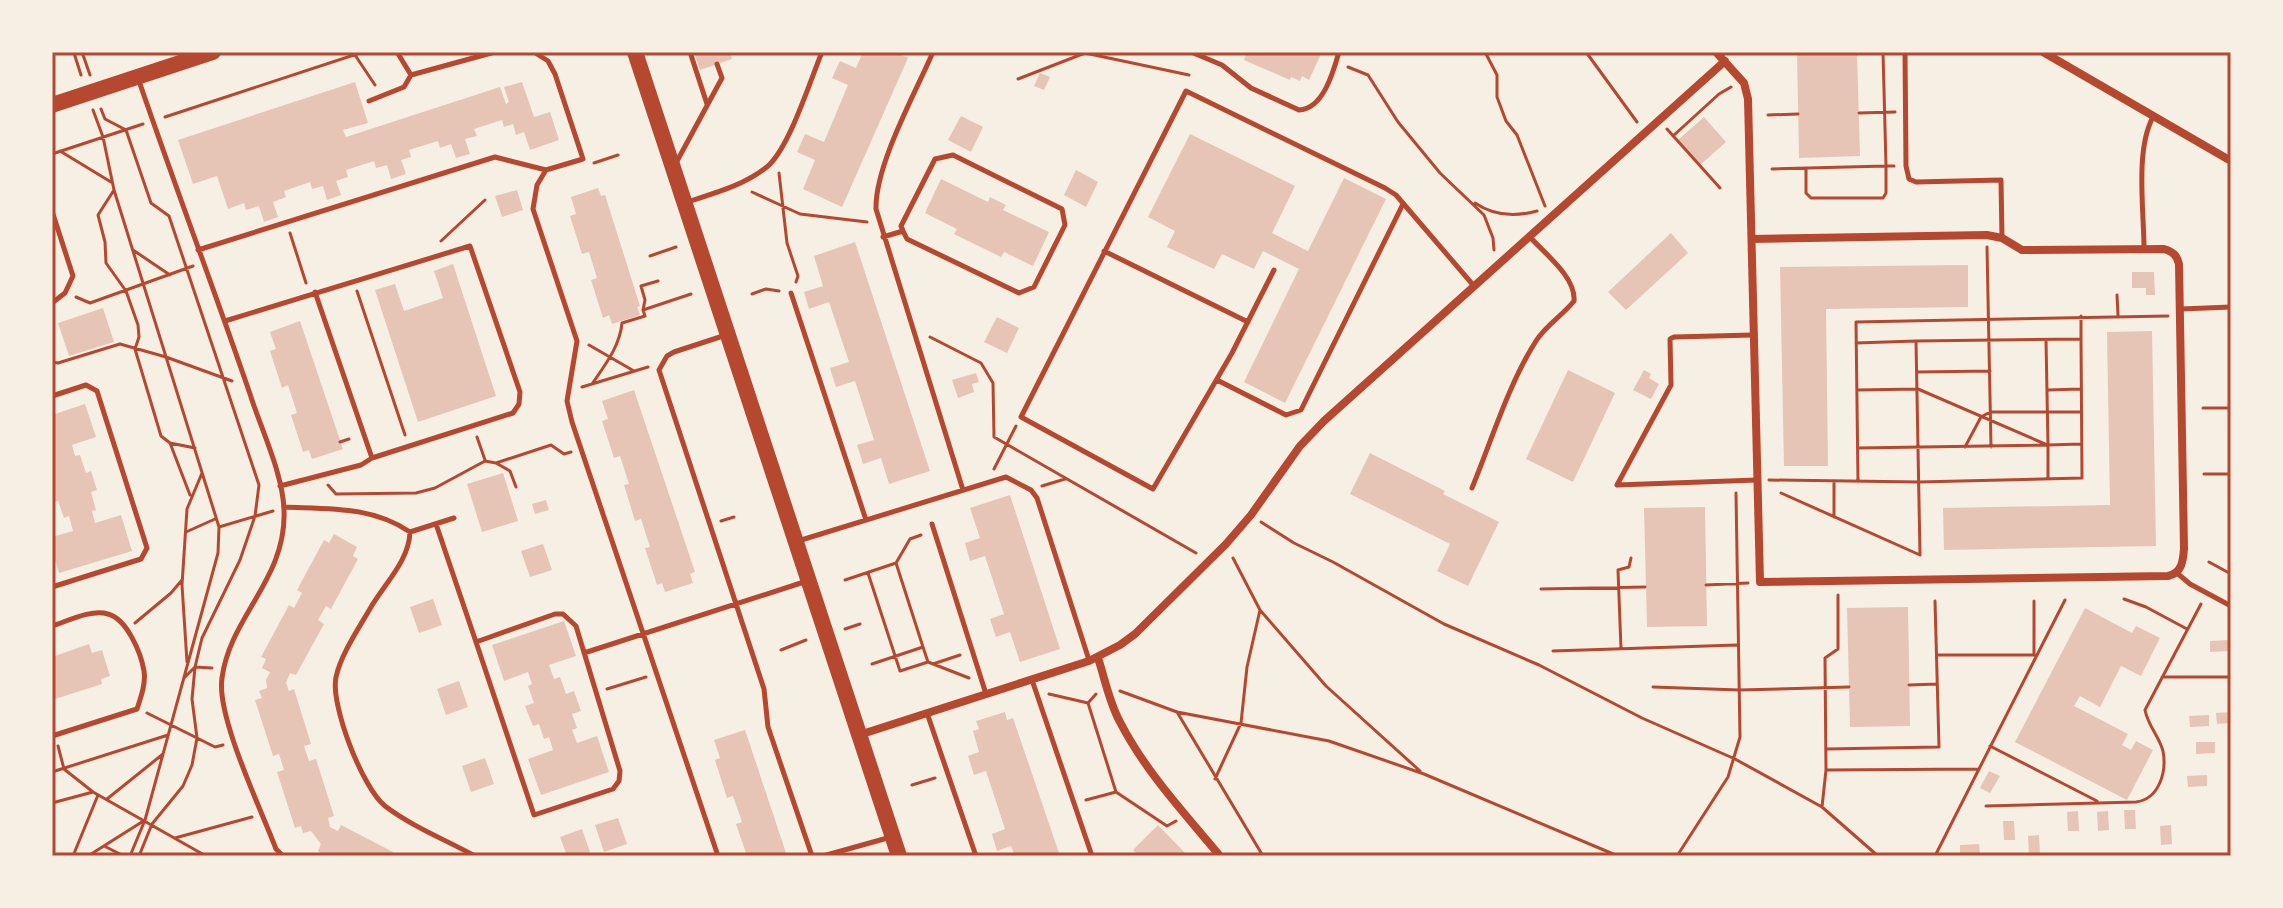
<svg xmlns="http://www.w3.org/2000/svg" width="2283" height="908" font-family="'PT Sans Narrow',sans-serif">
<rect width="100%" height="100%" fill="#f6efe4"/>
<path fill="#e6c5b7" d="M694,52H730L732,59L700,70Z
M863,52H895L908,58L842,207L803,189L815,160L797,152L805,134L824,142L848,85L832,78L840,61L856,68Z
M1247,52H1322L1309,80L1302,76L1300,81L1291,77L1290,80L1244,60Z
M1797,52H1857L1860,156L1799,158Z
M1040,73L1050,77L1044,90L1034,86Z
M355,82L368,123L343,130L346,137L500,87L506,104L509,102L504,87L522,82L534,117L550,112L559,140L530,150L524,132L516,135L513,124L504,127L502,120L474,129L477,136L465,139L470,154L456,158L451,144L440,148L438,141L409,150L411,157L401,160L406,174L391,179L387,165L376,168L374,161L346,170L348,177L336,181L341,195L327,200L323,186L312,189L310,182L284,191L286,197L273,202L278,217L264,222L259,206L246,210L244,203L228,209L217,176L193,184L178,140Z
M961,116L983,127L971,152L948,140Z
M1704,117L1726,142L1700,165L1678,140Z
M1190,134L1295,186L1272,233L1308,251L1344,178L1386,199L1285,403L1244,382L1299,269L1263,251L1254,269L1222,254L1214,269L1167,247L1175,231L1148,217Z
M1076,170L1098,182L1086,207L1064,195Z
M941,179L988,202L990,197L1006,205L1003,210L1049,232L1033,266L1004,252L1001,257L954,234L957,229L925,213Z
M598,188L601,196L605,195L640,306L637,307L640,315L612,324L609,315L603,318L591,280L597,278L589,252L582,254L570,216L576,214L571,197Z
M517,190L523,210L502,217L495,196Z
M1671,233L1688,253L1626,310L1608,292Z
M855,242L930,471L889,484L881,458L863,464L860,454L857,445L874,440L855,381L836,387L833,378L830,368L849,362L829,302L809,309L804,292L823,286L814,256Z
M453,264L496,396L418,422L375,290L395,284L404,311L443,298L434,271Z
M1968,265V307L1826,309L1828,466H1784L1780,267Z
M2132,272H2154L2155,295H2146V288H2132Z
M103,308L114,342L69,356L58,323Z
M997,317L1019,328L1007,353L984,342Z
M300,321L343,449L312,459L309,450L303,452L291,415L297,413L288,385L282,388L270,351L276,349L270,332Z
M2152,331L2156,546L1944,550L1943,508L2110,505L2107,332Z
M1568,370L1615,393L1573,482L1526,459Z
M1644,370L1651,374L1649,378L1659,384L1651,399L1633,390Z
M976,373L979,382L972,384L974,392L958,398L952,380Z
M634,390L695,572L690,574L693,583L665,592L662,583L657,585L645,548L650,547L641,519L635,521L624,485L629,484L620,456L614,458L602,421L608,419L602,401Z
M85,404L96,437L72,445L75,456L80,455L86,473L91,471L97,490L91,492L96,510L92,511L95,523L121,515L132,551L59,573L52,550V537L73,531L69,516L64,518L58,501L53,502L52,499L54,485L52,415Z
M1370,453L1445,491L1443,494L1499,522L1468,586L1437,571L1450,544L1350,494Z
M503,473L518,521L482,532L467,484Z
M1010,495L1060,649L1020,662L1010,632L996,637L990,619L1004,614L985,556L970,561L965,543L980,538L970,508Z
M546,500L549,510L535,514L532,504Z
M1705,507L1707,626L1647,627L1644,508Z
M334,534L357,547L353,556L358,559L331,609L326,606L318,620L324,624L296,675L290,673L286,683L289,691L294,689L311,744L304,746L309,761L316,759L334,816L328,818L330,827L338,831L341,825L393,852L391,856H324L318,851L321,844L311,831L303,833L301,826L295,828L277,772L284,770L279,754L273,756L255,700L262,698L259,691L267,688L266,680L270,672L262,668L266,659L261,657L289,605L294,608L302,593L297,590L324,540L329,543Z
M543,544L552,570L530,577L521,551Z
M433,599L442,625L419,633L410,607Z
M1908,607L1910,726L1850,727L1847,608Z
M2085,608L2132,633L2136,626L2160,638L2141,676L2121,666L2100,707L2080,696L2074,706L2128,734L2122,745L2131,750L2136,741L2153,750L2127,800L2015,742Z
M564,621L576,656L549,665L554,679L560,677L566,694L574,691L581,711L572,714L577,728L572,730L577,743L597,736L609,772L541,795L528,759L553,750L549,737L544,739L539,724L533,726L525,706L534,703L528,686L532,684L528,672L504,681L492,645Z
M2229,640L2230,651L2210,652V641Z
M89,644L92,653L102,650L110,676L101,679L102,684L52,700V657Z
M459,681L468,707L446,715L437,689Z
M1005,712L1007,720L1013,718L1060,856H1015L1011,846L997,851L992,834L1005,829L986,771L974,775L968,756L979,752L973,731L979,729L976,721Z
M2231,712V723L2217,724L2216,713Z
M2209,715V726L2190,727L2189,716Z
M745,730L787,856H747L736,824L742,822L733,796L727,798L715,760L720,758L714,740Z
M2196,742H2215V753L2196,754Z
M485,758L494,784L471,792L462,766Z
M1989,771L2000,776L1990,793L1980,788Z
M2207,775V786L2188,787L2187,776Z
M2124,810H2135L2136,829H2125Z
M2078,811L2079,831H2068L2067,812Z
M2108,811L2109,830L2098,831L2097,812Z
M618,818L627,844L604,852L595,825Z
M2003,821H2014L2015,840H2004Z
M1158,825L1188,856H1139L1133,850Z
M2171,825L2172,844L2161,845L2160,826Z
M582,829L591,855L567,856L560,837Z
M2039,835L2040,854L2029,855L2028,836Z
M1979,844L1980,855L1960,856V845Z"/>
<g fill="none" stroke-linecap="round" stroke-linejoin="round">
<path stroke="#b5482f" stroke-width="3" d="M82,52L90,75
M1485,52L1497,75V97L1506,121L1517,135L1545,206
M1586,52L1637,122
M74,53L81,75
M355,55L375,85
M1348,67L1368,75L1398,122L1440,173L1484,215L1493,238L1494,250
M1018,79L1085,53L1189,75
M101,109L105,119L126,130L151,203L169,216L259,485L255,516L240,560L202,638L195,667L192,699L197,738L192,765L183,786L152,824L139,856
M1859,113L1895,112
M1768,115L1798,114
M165,117L363,52
M1667,129L1720,188
M1673,136L1719,94L1731,87
M60,151L111,182
M52,154L143,124
M594,163L618,155
M1772,169L1886,166L1883,52
M1806,169V193L1811,198H1883L1886,193V166H1894
M779,173L787,243L798,276L796,282
M114,190L98,215L105,242L106,263L126,291L138,325L139,337L135,349L161,436L170,443L195,448
M752,192L800,214L867,222
M1475,203C1494,216 1515,217 1537,211
M290,233L306,283
M441,241L485,200
M1987,247L1991,447
M133,250L170,275
M650,256L676,247
M357,291L405,435
M752,294L766,289L779,291
M2117,295L2118,315
M76,297L90,303L193,266
M643,310L645,300L641,286L658,281
M930,337L981,363L993,383L994,437L1196,553
M2081,339V316
M589,345L634,371
M52,362L58,363L120,344L166,357L232,381
M1918,372L1990,371
M592,384C605,365 620,346 622,323L645,316L643,310L691,294
M582,387L648,367
M1857,390L1918,389L2045,444
M2048,390L2080,389
M2203,408H2230
M477,437L485,460
M340,442L349,439
M170,443L190,495
M1965,447L1981,417L1990,412H2081
M1858,448L2048,445L2046,340
M496,463L510,471L516,487
M994,469L1016,426
M2204,474H2231
M2048,479V445L2081,444
M1769,480L1919,482L2082,478L2081,339L1916,341
M1834,482V517
M1858,482L1856,322L2168,316
M328,485L336,494L416,493L435,488L485,461L496,463L551,445L564,454L571,452
M1042,486L1065,479
M1781,493L1920,555L1916,341L1856,343
M721,521L734,517
M1261,522L1294,543L1333,562L1444,624L1539,665L1642,718L1735,759L1822,807L1878,856
M219,527L273,511
M186,532L215,519
M2209,562L2231,574
M896,563L910,539L921,535
M868,573L900,671L928,662L923,647
M845,580L896,563L923,647L872,664
M1706,585L1748,583
M1541,589L1645,587
M2124,599L2146,607L2187,629
M2034,601V655
M1260,610L1326,686L1420,771
M135,623L171,593L182,580
M845,629L860,624
M1621,649L1618,570L1629,567L1631,558
M781,650L806,640
M1553,651L1737,645
M1938,655H2034
M187,662L182,585L187,509L202,473
M928,662L969,678
M933,664L960,655
M2162,677H2231
M184,678L195,667L212,668
M1909,685L1937,684
M1653,687L1739,690L1849,687
M607,689L646,677
M1120,691L1177,712L1329,741L1424,774L1618,856
M1049,694L1088,703
M1177,712L1263,856
M147,713L215,747L223,745
M58,746L64,769L93,792
M1990,746L2097,801
M1826,749L1939,747L1935,601
M1826,770L1979,769L2065,600
M52,772L168,735
M1215,779L1241,723L1247,667L1260,610L1233,558
M912,785L935,778
M1116,792L1167,826L1176,821
M107,799L163,754
M1086,800L1116,792L1088,703L1096,694
M52,803L93,792L206,856
M1986,806L2136,802C2159,799 2167,772 2163,751C2159,736 2148,726 2145,710L2201,604
M1822,807L1826,770L1825,658L1838,649V595
M175,838L252,817
M106,847L124,856
M73,856L98,795
M88,856L145,820L218,553L219,527L114,190L103,137L93,110
M130,856L145,820
M1677,856L1728,777L1740,737L1736,493
M1935,856L1979,769"/>
<path stroke="#b5482f" stroke-width="5" d="M397,52L411,75L495,52
M534,52L548,61L555,74L583,159L546,170L537,185L533,209L577,341L567,401L572,422L718,856
M690,52L707,104
M933,52C915,94 875,165 876,209L963,490
M1191,52L1222,65L1251,88L1299,110C1323,109 1333,73 1339,52
M1905,52L1906,166L1909,179L1916,182L2001,180L2002,238
M139,81C175,186 214,289 250,394C261,429 283,474 284,510C287,579 230,616 222,678C216,716 261,809 276,849L283,856
M369,101L404,87L411,75
M676,163L722,78L717,64
M687,202C715,193 745,185 768,166C790,146 810,81 822,52
M52,211L73,276L65,293L52,303
M883,237L903,231L901,226L935,159L953,155L1062,209L1065,225L1034,287L1019,293L907,239L903,231
M2144,248C2144,211 2135,150 2153,117
M198,250L495,157L546,170
M1104,251L1248,322
M1274,270L1232,353L1153,489L1021,417L1186,91L1385,188L1396,195L1474,286
M315,292L372,458
M791,293L866,520
M2181,309L2231,307
M225,321L470,246L520,392L519,404L513,413L372,458L361,465L280,486
M726,335L674,352L667,356L659,370L764,689L768,727L812,856
M1753,335L1674,337L1670,339L1671,385L1617,485L1757,480
M1217,380L1286,415L1301,410L1403,204
M52,396L86,385L97,391L147,548L141,559L52,587
M1472,488C1491,442 1509,383 1536,341C1546,325 1562,316 1574,301C1576,277 1545,254 1530,237
M284,507C329,509 372,506 410,532C409,561 385,583 371,607C359,628 341,654 336,677C330,705 363,789 385,806C411,826 446,840 475,856
M436,524L476,642
M932,524L986,694
M410,532L454,518
M798,541L1006,477L1031,490L1037,498L1089,660
M2177,573L2190,584L2231,606
M555,614H563L576,626L620,771L619,781L613,789L534,815L476,642Z
M52,626C68,621 91,609 108,614C127,619 141,653 144,671C146,683 141,697 137,709L52,736
M584,653L804,582
M1032,680L1092,856
M927,713L976,856
M823,856L891,837"/>
<path stroke="#b5482f" stroke-width="8" d="M1716,52L1744,83L1748,99L1760,582L2168,576C2182,573 2183,561 2184,549L2179,264C2177,255 2173,252 2164,249L2022,250L2002,238L1987,235L1752,239
M2043,52L2231,161
M1098,658C1105,679 1109,702 1120,722C1145,771 1185,814 1220,856
M859,735L1089,661L1120,645L1135,634L1226,544L1251,515L1300,446L1324,421L1725,61"/>
<path stroke="#b5482f" stroke-width="16" d="M635,52L899,856
M52,105L213,52"/>
</g>
<rect width="2283" height="908" fill="none" stroke="#f6efe4" stroke-width="108"/>
<rect x="54" y="54" width="2175" height="800" fill="none" stroke="#b5482f" stroke-width="3"/>
</svg>
